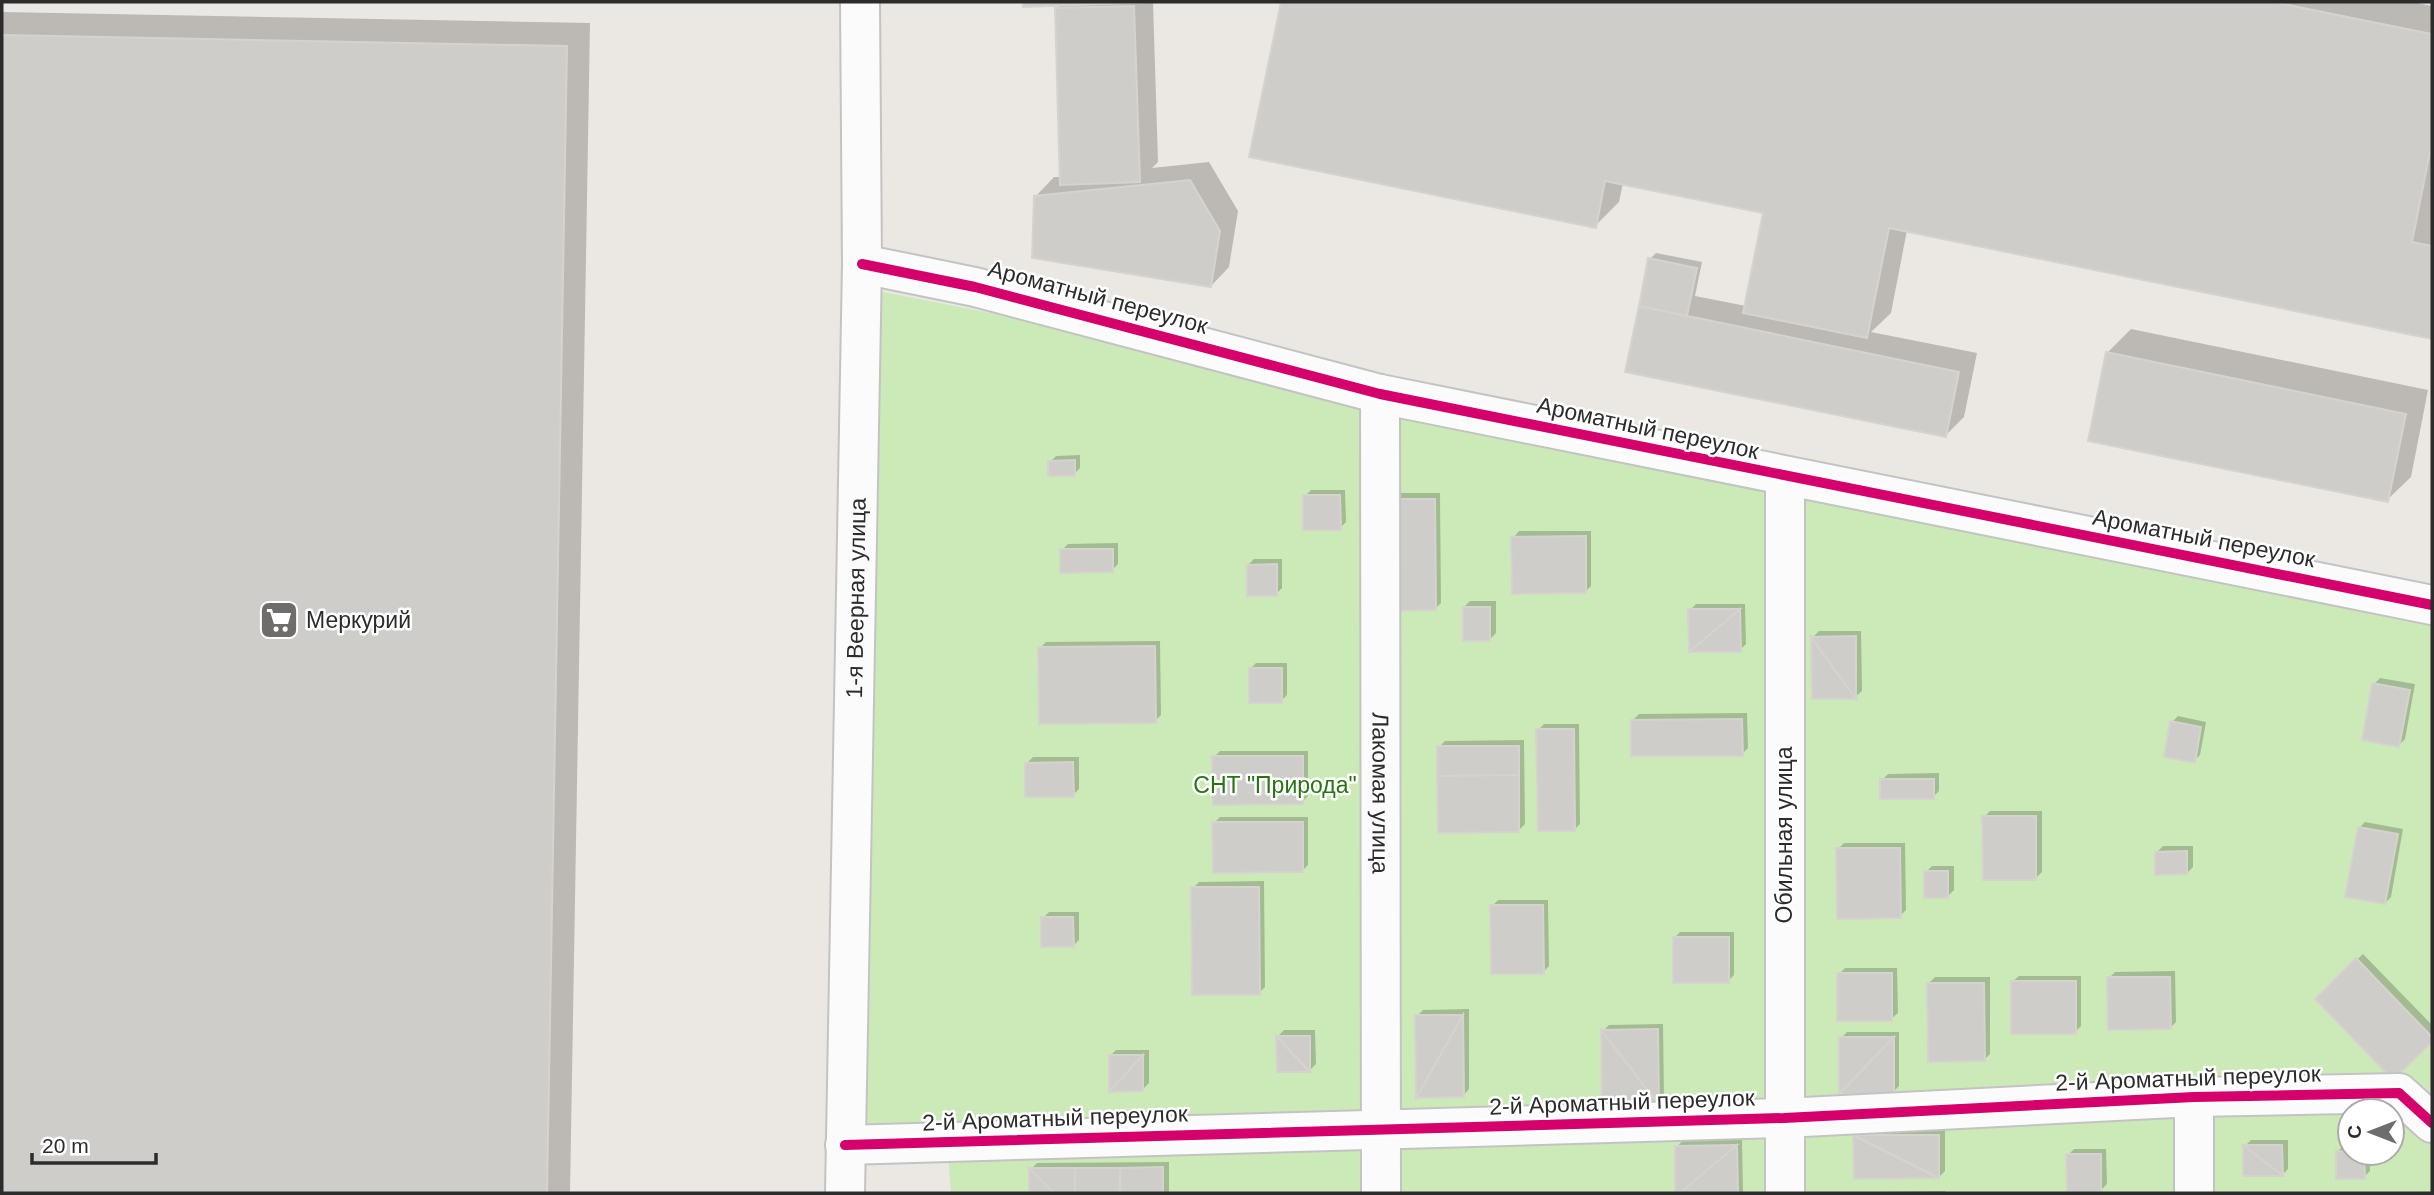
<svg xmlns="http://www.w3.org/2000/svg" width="2434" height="1195" font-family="Arial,sans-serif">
<rect width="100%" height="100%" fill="#ebe7e2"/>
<path fill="#cceab7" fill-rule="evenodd" d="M878,291L2432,597V1193H951L948,1153L858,1152ZM2350,1111H2392V1153H2350Z"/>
<path fill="#0003" d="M1025,2H1153L1158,162L1152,168L1209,162L1238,211L1229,267L1211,286L1036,196L1054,177H1062L1056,9L1061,4L1025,5Z
M1282,2H2412L2432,6V337L1907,230L1891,313L1871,332L1977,353L1964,417L1946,435L1628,370L1650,259L1656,253L1702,262L1695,296L1746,306L1765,212L1623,183L1619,202L1595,226L1251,156Z
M2,12L590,23L570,1193H2Z
M2131,329L2428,390L2411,477L2387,500L2107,353Z
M1080,455V468L1074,474L1050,462L1056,456Z
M1311,490H1345L1346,522L1340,528L1305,496Z
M1398,493H1440L1441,603L1435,609L1392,499Z
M1519,531H1591V586L1585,592L1513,538Z
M1118,543V564L1112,570L1062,550L1068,544Z
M1254,559H1282V588L1276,594L1248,565Z
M1470,601H1496V633L1490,639L1464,607Z
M1696,604H1745L1746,644L1740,650L1690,610Z
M1819,631H1861L1862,691L1855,697L1813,637Z
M1160,641L1161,715L1155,721L1040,648L1046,642Z
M1256,663H1287V695L1281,701L1250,669Z
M2380,678L2415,684L2405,739L2399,745L2374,684Z
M1747,713L1748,748L1742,754L1633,720L1639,714Z
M2178,716L2206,722L2200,755L2194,761L2172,722Z
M1544,724H1579L1580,824L1574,830L1538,730Z
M1524,740L1525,824L1519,830L1439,747L1445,741Z
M1220,751H1308V796L1302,802L1214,757Z
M1033,757H1079V789L1073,795L1027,763Z
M1939,773V791L1933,797L1882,780L1888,774Z
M1990,811H2042V872L2036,878L1984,817Z
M1220,817H1308V865L1302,871L1214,823Z
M2365,822L2403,829L2391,897L2385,903L2359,828Z
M1844,843H1905L1906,910L1900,916L1838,849Z
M2163,846H2193V867L2187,873L2157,852Z
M1932,866H1954V890L1948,896L1926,872Z
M1264,881L1265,987L1259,993L1193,888L1199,882Z
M1498,900H1548L1549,966L1543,972L1492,906Z
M1049,912H1079V940L1073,946L1043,918Z
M1680,932H1734V975L1728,981L1674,938Z
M2363,954L2432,1025V1040L2393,1077L2317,999Z
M1845,968H1897L1898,1013L1891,1019L1839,974Z
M2175,971L2176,1022L2170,1028L2109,978L2115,972Z
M2019,976H2081V1026L2075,1032L2012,982Z
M1935,977H1990V1054L1984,1060L1929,983Z
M1469,1009V1089L1463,1096L1417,1016L1423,1010Z
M1663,1024L1664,1097L1658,1104L1603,1031L1609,1025Z
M1284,1030H1315L1316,1064L1310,1070L1278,1036Z
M1847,1032H1899V1086L1893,1092L1841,1038Z
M1116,1050H1149V1083L1143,1089L1110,1056Z
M1945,1129V1171L1939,1177L1855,1136L1861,1130Z
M1683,1140H1742L1743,1193H1677V1147Z
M2251,1140H2288V1169L2282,1175L2245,1146Z
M2343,1146H2350V1153H2370V1171L2364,1177L2337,1152Z
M2074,1149H2106L2107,1184L2101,1190L2068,1155Z
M1169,1162V1193H1031V1169L1037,1163Z
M1945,1191V1193H1870L1871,1192Z
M1280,1192H1348V1193H1279Z"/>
<path fill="#cfcdc9" stroke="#d6d3ce" stroke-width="2" d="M1023,2H1158L1023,7Z
M1281,2H2273L2432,34V142L2412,242L2432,246V339L1889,228L1867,338L1743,313L1763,213L1605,181L1596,228L1249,157Z
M1134,6L1140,182L1060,185L1055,8Z
M2,35L567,46L547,1193H2Z
M1190,180L1220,231L1211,287L1032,258L1034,196Z
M1648,258L1697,268L1687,316L1639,306Z
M1639,306L1959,372L1946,437L1625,372Z
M2106,352L2406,414L2388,502L2088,441Z
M1075,460V476H1048V461Z
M1303,495H1340L1341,530H1303Z
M1391,499H1435L1436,610L1391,611Z
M1586,536V593L1512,594L1511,537Z
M1060,549H1113V572L1060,573Z
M1277,564V596H1247V565Z
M1463,607H1490V641H1463Z
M1688,609H1740L1689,652Z
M1740,609L1741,652H1689Z
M1856,636V699L1811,637Z
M1811,637L1856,699H1812Z
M1155,646L1156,723L1039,724L1038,647Z
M1249,668H1282V703H1249Z
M2372,683L2410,690L2399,747L2362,740Z
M1742,719L1743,756H1631V720Z
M2170,721L2201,727L2195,763L2164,757Z
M1536,729H1574L1575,831H1538Z
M1437,746H1519V775L1437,776Z
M1212,756H1303V804L1213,805Z
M1073,762L1074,797H1025V763Z
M1519,775V832L1438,833L1437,776Z
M1880,779H1934V799H1880Z
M1982,816H2036V880H1983Z
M1212,822H1303V872L1213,873Z
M2358,827L2398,834L2385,904L2345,897Z
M1836,848H1900L1901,918L1837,919Z
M2187,851V874L2155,875V852Z
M1924,871H1948V898H1924Z
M1191,887H1259L1260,995H1192Z
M1490,905H1543L1544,974H1491Z
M1041,917H1073L1074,947H1041Z
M1673,937H1729V983H1673Z
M2356,958L2432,1037V1042L2393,1080L2315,999Z
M1837,973H1892V1021H1837Z
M2107,977H2170L2171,1029L2108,1030Z
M2011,981H2076V1034H2011Z
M1927,983H1984L1985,1061L1928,1062Z
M1415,1015H1463L1416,1098Z
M1463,1015L1464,1097L1416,1098Z
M1658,1029L1659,1105L1601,1030Z
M1601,1030L1659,1105L1602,1106Z
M1276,1036L1310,1072H1277Z
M1276,1036H1310V1072Z
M1839,1037H1894L1839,1094Z
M1894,1037V1094H1839Z
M1109,1055H1143L1109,1092Z
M1143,1055V1091L1109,1092Z
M1853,1135L1939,1178L1854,1179Z
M1853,1135H1939V1178Z
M1737,1145L1738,1193H1680Z
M1737,1145L1680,1193H1675V1146Z
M2243,1145H2282L2283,1176Z
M2243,1145L2283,1176H2243Z
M2336,1151L2364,1153L2365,1179H2336Z
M2066,1154H2101V1192H2067Z
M1163,1167V1193H1120V1168Z
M1029,1168H1075V1193H1054Z
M1029,1168L1054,1193H1029Z
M1075,1168H1120V1193H1075Z"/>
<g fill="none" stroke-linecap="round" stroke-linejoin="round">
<g stroke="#c4c3c3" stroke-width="42">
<g id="minor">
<path d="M862,264L975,287L1380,394L2432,605"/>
<path id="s1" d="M1380,394L1381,1193"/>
<path d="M1785,477V1193"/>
<path d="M845,1145L1784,1118L2194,1097L2399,1093L2432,1123"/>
<path id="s2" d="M845,1193L862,264L860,2"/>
<path d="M2194,1193V1097"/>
</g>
</g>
<use href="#minor" stroke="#fcfbfb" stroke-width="38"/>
<g stroke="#fff" stroke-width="15">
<path id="cycleway" d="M862,264L975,287L1380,394L2432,605
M845,1145L1784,1118L2194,1097L2399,1093L2432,1123"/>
</g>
<use href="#cycleway" stroke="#d6006c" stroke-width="10"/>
</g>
<defs>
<g id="supermarket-square" transform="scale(2.0125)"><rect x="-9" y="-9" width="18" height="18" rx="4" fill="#6f6d6c" stroke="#fff"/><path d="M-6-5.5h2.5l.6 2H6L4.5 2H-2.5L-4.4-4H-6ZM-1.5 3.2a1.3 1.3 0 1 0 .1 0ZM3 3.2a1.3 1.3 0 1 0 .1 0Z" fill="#fff"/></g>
</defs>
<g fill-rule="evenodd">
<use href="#supermarket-square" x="279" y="620"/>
</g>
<g text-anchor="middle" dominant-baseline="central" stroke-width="5" stroke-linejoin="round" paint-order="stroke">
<g font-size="23" fill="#2c2c2c" stroke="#fff">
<text transform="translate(1098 297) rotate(15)">Ароматный переулок</text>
<text transform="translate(1648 428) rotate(12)">Ароматный переулок</text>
<text transform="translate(2204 538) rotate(11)">Ароматный переулок</text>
<text stroke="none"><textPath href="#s2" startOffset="595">1-я Веерная улица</textPath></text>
<text stroke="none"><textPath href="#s1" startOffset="399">Лакомая улица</textPath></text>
<text transform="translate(1784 835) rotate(-90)">Обильная улица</text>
<text transform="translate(2188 1078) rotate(-2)">2-й Ароматный переулок</text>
<text transform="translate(1622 1102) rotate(-2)">2-й Ароматный переулок</text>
<text transform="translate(1055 1118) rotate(-2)">2-й Ароматный переулок</text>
</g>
<g font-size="23" fill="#2c2c2c" stroke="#fff" text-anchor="start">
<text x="306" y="620">Меркурий</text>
</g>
<g font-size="23" fill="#267412" stroke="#fff">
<text x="1275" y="785">СНТ "Природа"</text>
</g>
</g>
<rect width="2434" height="1195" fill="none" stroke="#2c2c2c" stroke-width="7"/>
<g transform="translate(2371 1132) rotate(270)"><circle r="33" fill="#ffffff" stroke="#ababab" stroke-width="2"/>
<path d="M0-5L12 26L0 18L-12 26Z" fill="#6f6d6c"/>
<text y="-10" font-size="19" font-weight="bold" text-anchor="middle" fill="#2c2c2c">С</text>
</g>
<path d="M32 1153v10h124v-10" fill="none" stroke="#2c2c2c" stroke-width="3.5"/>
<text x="42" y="1153" font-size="21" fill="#2c2c2c" stroke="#ffffff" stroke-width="5" paint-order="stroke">20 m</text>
</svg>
